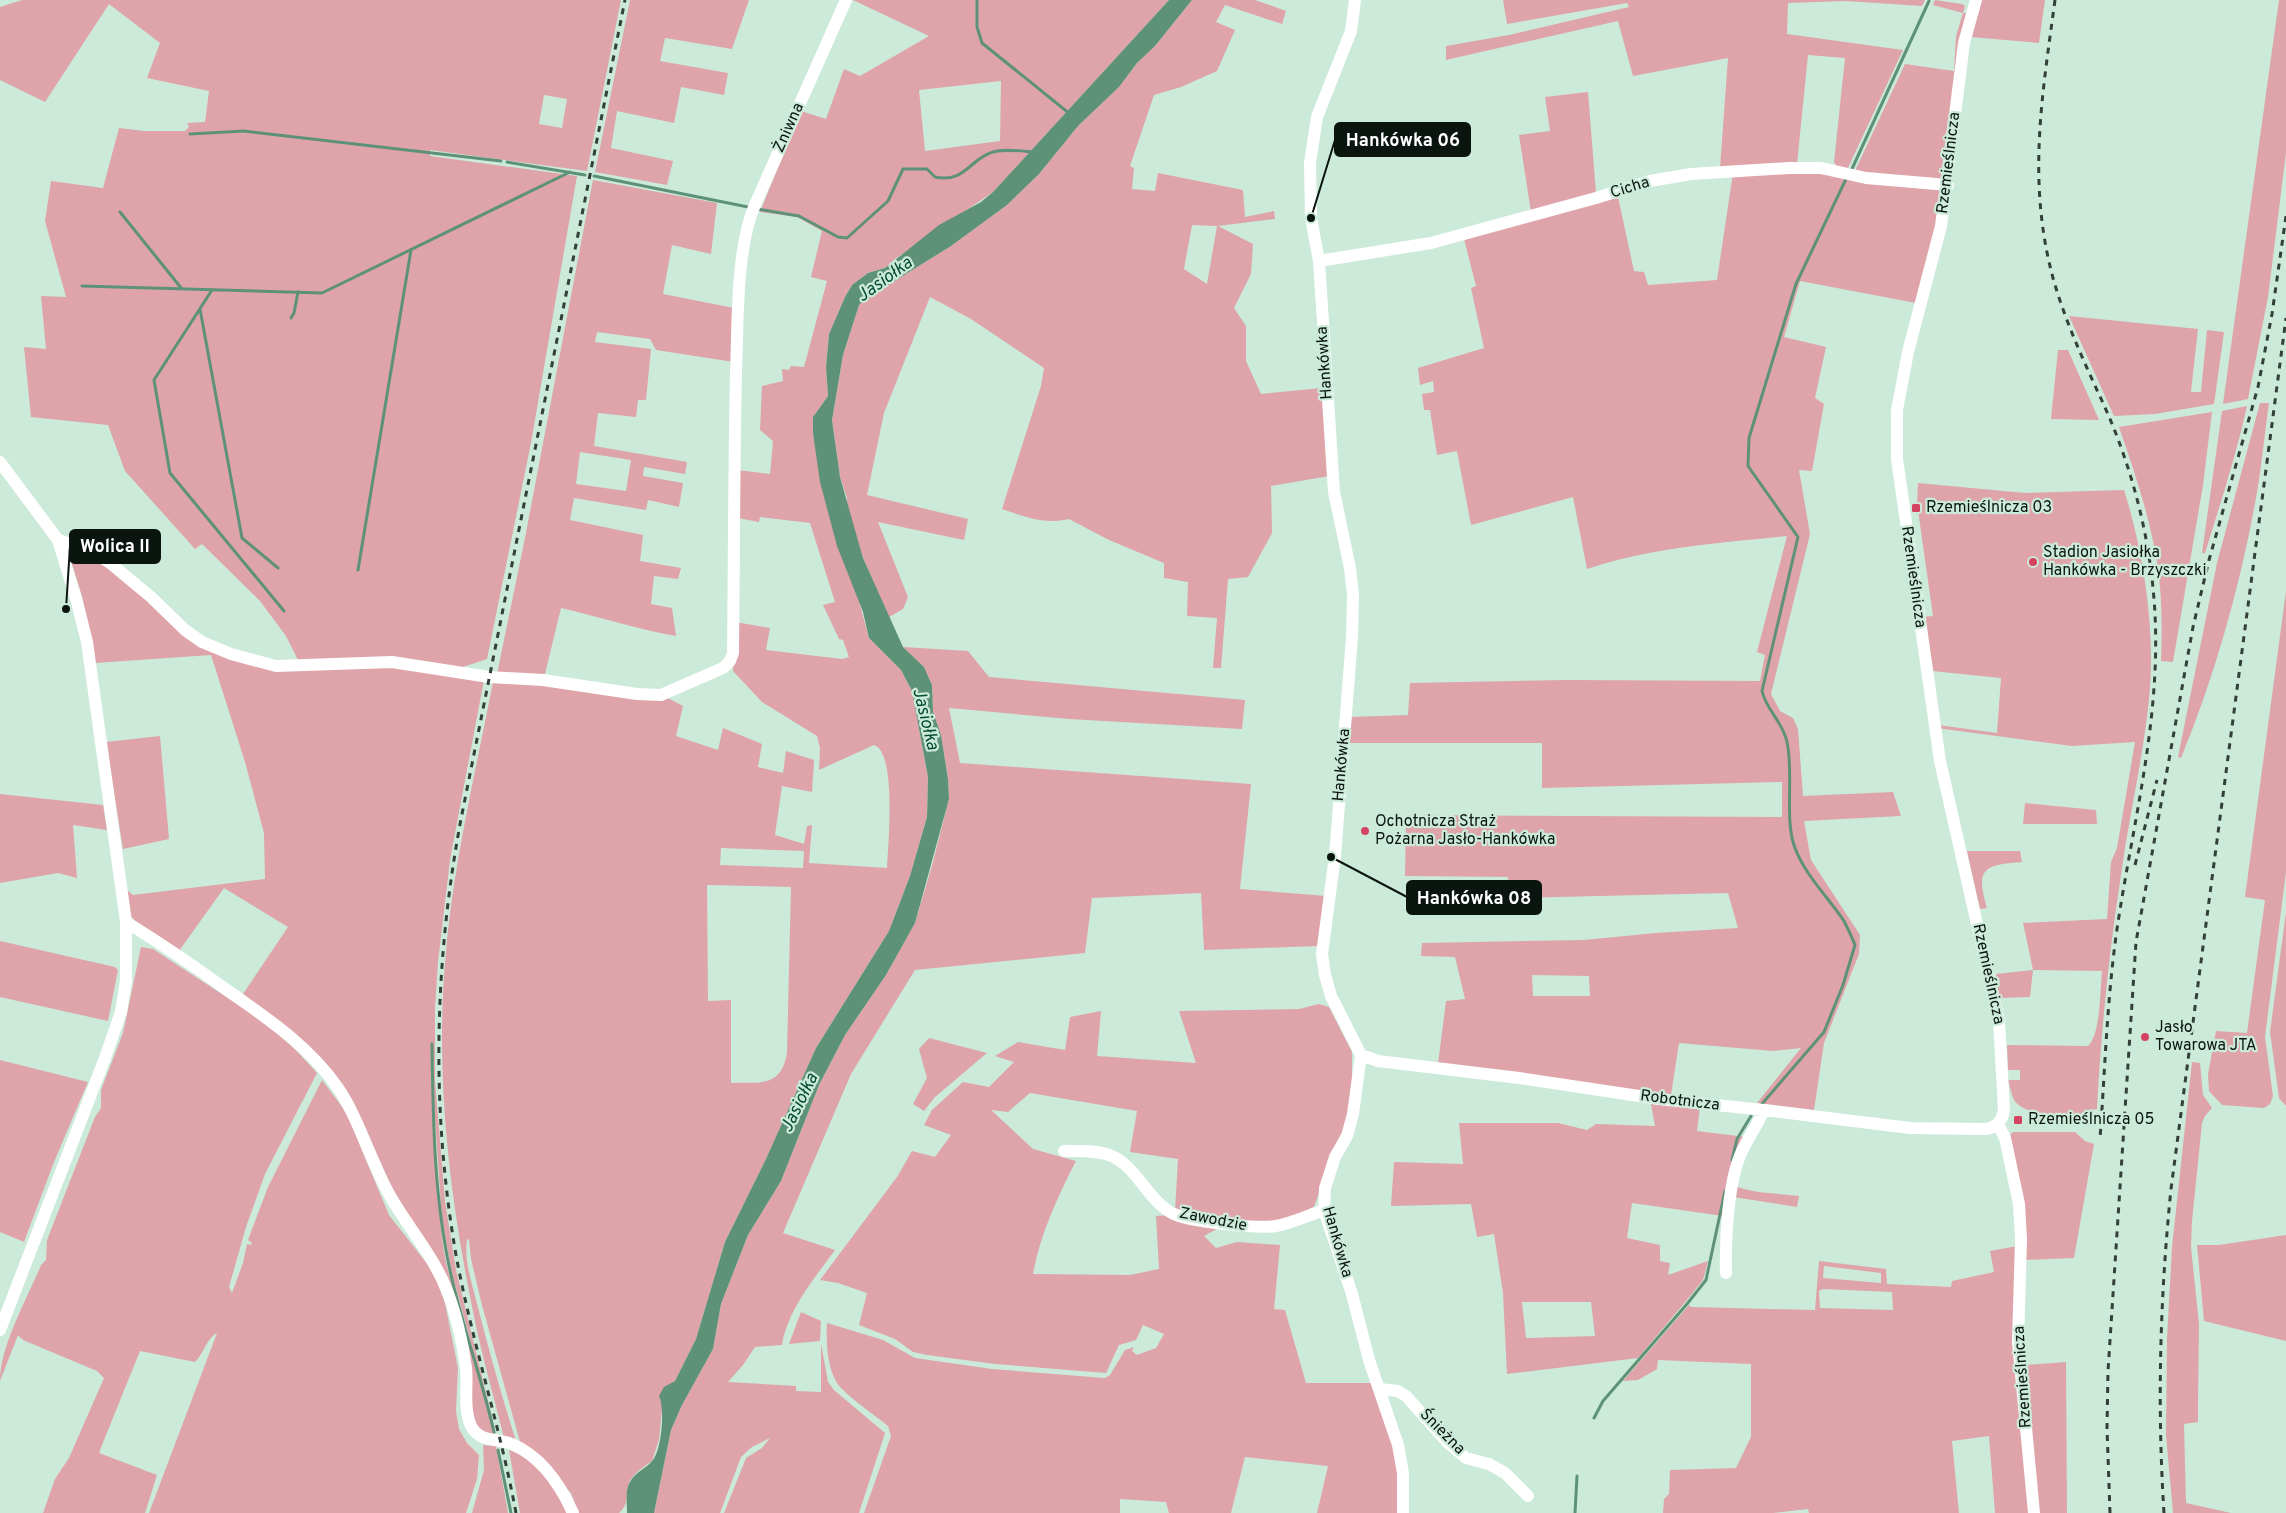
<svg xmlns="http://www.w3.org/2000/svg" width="2286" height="1513" font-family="Overpass,sans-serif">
<rect width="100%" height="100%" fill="#ccead9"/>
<path fill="#dea4a9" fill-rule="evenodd" d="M22,0H621L587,171L430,150V156L577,176L531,443L487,659L460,668L300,664L286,636L260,601L202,544L195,549L125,471L108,425L31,417L24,347L46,349L41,296L66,297L45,221L51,181L103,188L119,128L144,131H185L189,127L187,123L205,122L209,91L147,78L160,43L109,4L45,102L0,80V7ZM544,95L567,99L562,128L539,124Z
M630,0H749L732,49L665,38L660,61L728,73L724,95L681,87L674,123L617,111L611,148L673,161L667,185L595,172Z
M853,0H1169L993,192L895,259L885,268L868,273L852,285L845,297L829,334L826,367L828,396L813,417V433L869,638L901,670L912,691L928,777L927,817L910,876L889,931L816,1048L765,1161L725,1242L696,1339L675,1381L664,1388L659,1440L652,1461C645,1466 632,1474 629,1483C624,1496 631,1502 619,1513H578L571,1493L520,1442L482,1305L471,1259L469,1240L467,1239C464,1260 471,1280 476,1300C488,1347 501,1394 516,1441L504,1438C495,1401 484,1363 476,1326C451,1208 435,1084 445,963C452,869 475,775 493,682L541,685L664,696L683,706L676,736L718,750L723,728L762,744L758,767L783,773L786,751L814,760L812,792L782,786L775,835L804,844L807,826L812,825L809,863L887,868C888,847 897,752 874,745L819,770L820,748L817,736L762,702L733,671L735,622L770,628L766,650L842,659L849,657L843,640L839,639L823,605L835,602L810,523L760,517L759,522L738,518L737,470L770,474L773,441L760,430L762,386L783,381L782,369L789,370L791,366L804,367L827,281L811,277L822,231L797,217L760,212L801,111L826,119L844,69L860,76L929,36ZM1001,81L1000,141L925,151L919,90ZM721,848L804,851L803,868L720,865ZM707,885L791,887L787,1053C781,1088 760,1082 731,1083V1000L708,1001Z
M1192,0H1255L1286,11L1282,24L1225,5L1216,22L1235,30L1217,71L1181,87L1154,95L1130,166L1134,168L1132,189L1155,191L1158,173L1243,190L1245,217L1274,211L1275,219L1218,226L1253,244L1251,274L1234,308L1246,326V361L1261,394L1322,388L1329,476L1271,486L1272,533L1248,577L1228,579L1221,668H1213L1217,618L1187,616L1188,582L1164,578V563L1109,540L1069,519C1045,525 1025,517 1002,509L1041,386L1044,368L971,319L930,297L884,413L867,495L968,519L964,540L878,522L908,597L903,609L889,617L863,558L847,508V498L840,477L832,420L843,355L859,305L864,300L951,246L1007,205L1039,174L1078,126L1119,87L1137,63L1155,46ZM1192,225L1217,226L1207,284L1184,269Z
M1503,0H1925L1922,6L1846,1L1788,3L1787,34L1903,50L1847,170L1837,167L1834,162L1845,58L1808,55L1797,164L1720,168L1728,58L1633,76L1618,21L1446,60V46L1509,35L1629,7L1627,3L1507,24Z
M1935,0L1962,4L1965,6L1963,13H1967L1942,180L1854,173L1905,64L1954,71L1956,36L1963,13L1933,5Z
M1980,0H2045L2039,43L1971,37Z
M2279,0H2286V153L2268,297L2248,399L2223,404Z
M1588,92L1596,193L1531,212L1519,135L1550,131L1545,97Z
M1797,171L1941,189L1936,225L1916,303L1800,281L1784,337L1826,347L1815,398L1824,404L1812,471L1799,470L1810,534L1771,694L1780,711L1793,718L1798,729L1803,796L1893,792L1901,816L1804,821L1811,860L1860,935L1859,954L1824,1043L1814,1110L1757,1103L1801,1048L1773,1051L1679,1043L1671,1095L1438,1064L1446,1001L1465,999L1455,957L1421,956L1422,943L1584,940L1656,933L1738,928L1728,893L1509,898L1508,877L1405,876L1406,815L1782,817V782L1542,788V743H1348L1351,717L1408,715L1410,683L1566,680L1760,681L1765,655L1757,652L1787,536C1720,543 1652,547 1587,569L1573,497L1471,525L1457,451L1437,455L1430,410H1424L1422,394L1434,392L1433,381L1420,385L1418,368L1484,348L1471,288L1476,286L1464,239L1618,197L1634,271L1644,272L1648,285L1717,280L1733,173ZM1532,975L1589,976L1590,996H1533Z
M593,180L717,203L711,254L672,245L663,294L734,308V362L656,350L650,339L597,332L595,342L651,349L646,400H638L636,417L598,413L594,446L687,462L685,474L644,467L643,476L683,483L679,507L648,500L646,510L574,498L570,520L643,535L640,561L681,568L678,579L654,576L651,604L672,608L676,636C637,629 600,617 561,608L544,678L497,674L525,538ZM580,452L631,460L626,491L576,484Z
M2069,316L2198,329L2191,392H2201L2207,330L2224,332L2214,404L2155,414L2114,416Z
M2058,350H2068L2099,420L2051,419Z
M2260,403H2269C2264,438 2261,474 2254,509C2238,593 2214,678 2181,758L2178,757L2217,563Z
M2247,406C2236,456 2220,505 2205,553H2202L2222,411Z
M2212,412L2203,485L2173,662L2161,661C2162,636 2162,612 2160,587C2155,532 2137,479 2119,427Z
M1918,483L2025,493L2124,490C2144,553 2156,633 2149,699C2143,759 2129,816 2121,875C2109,953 2101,1030 2097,1109L2083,1112L2067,1125H2034L2030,1122L2028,1110C2011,1103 2013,1097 2008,1080H2020V1070H2008L2007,1045L2088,1046C2101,1034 2100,989 2102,971L2033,970L2030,997L1999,998L1996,974L2033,970L2023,923L2107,919L2111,862L2117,848L2135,742L2072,746L1937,728L1938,725L1997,733L2001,678L1932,671L1922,617L1933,616L1917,503Z
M72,550L93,556L180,628L249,663L375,664L484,680L450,860L438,962L435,1009V1080L445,1201L456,1270L497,1438L452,1274L442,1220L434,1104L433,1044L431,1045C431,1090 434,1136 438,1181C440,1218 441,1259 456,1294L495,1437L481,1431L474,1421L464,1334L397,1199L353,1101L344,1087L243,994L288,927L224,888L179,951L135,921L130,915L127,890L133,895L265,879L264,833L245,762L211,655L95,663L82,596L69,555Z
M2286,591V872L2265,1037L2273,1096L2270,1104L2264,1108L2222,1105L2209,1091L2208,1074L2216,1031L2247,1033L2265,900L2245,897Z
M903,647L968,651L989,677L1245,700L1242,729L1069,719L949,708L960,763L1251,784L1240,889L1326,896L1318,946L1204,950L1201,893L1092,898L1085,953L915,970L851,1074L783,1233L835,1250C814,1279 788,1309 782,1345L755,1347L743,1365L728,1382L796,1386V1391L821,1392V1344L828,1382L834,1390L885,1433L859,1513H724L746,1458L762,1448L770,1438L752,1447L741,1457L720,1513H654L671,1430L682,1405L713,1349L721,1304L748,1235L781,1181L819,1085L845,1035L886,975L915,923L933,862L949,799L948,779L941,735L933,712L932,685L924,667Z
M160,736L169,839L123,849L106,742Z
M0,794L103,805L107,830L73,825L77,878L58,873L0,883Z
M2025,803L2096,810L2097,824H2023Z
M1967,851H2020L2022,862C1984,865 1975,868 1987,908L1980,909Z
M2286,912V1106L2279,1098L2270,1032Z
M0,941L115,967L118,970L108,1021L0,997Z
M141,947L153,949L260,1019L293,1047L317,1073L265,1174L246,1227L229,1287L232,1293L243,1263L247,1244L251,1245L252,1243L248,1240L268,1187L322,1080L346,1112L389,1215L428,1265L436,1279L445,1303L458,1368L456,1411L459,1429L467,1443L479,1455L477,1479L466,1513H149L217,1333C206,1339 204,1353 195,1362L140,1351L104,1440L99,1453L157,1475L145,1513H43L55,1479L69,1458L104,1378L97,1371L23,1340L18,1335L0,1381C0,1346 27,1299 41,1265L46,1260L47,1240L95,1117L101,1108V1090L123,1033Z
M1319,1004L1329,1007L1352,1052V1088L1347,1119L1313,1209L1279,1222L1239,1223L1175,1210L1178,1159L1130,1152L1137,1111L1030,1093L1008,1112L991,1110L1033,1149L1076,1161C1058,1196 1040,1234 1033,1274L1130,1275L1159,1269L1156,1216L1170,1215L1222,1226L1204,1236L1216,1248L1237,1242L1280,1245L1274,1309L1285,1310L1306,1383H1373L1393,1443L1398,1471L1399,1513H1317L1328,1466L1245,1457L1231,1513H1169L1166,1502L1120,1499V1513H864L891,1436L888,1426C876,1416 845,1395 837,1383C827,1367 826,1342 827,1323L883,1340L915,1358L992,1369L1105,1378L1110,1375L1125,1350L1134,1347L1132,1351L1137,1355L1156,1348L1164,1334L1143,1325L1136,1340L1119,1345L1106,1373L995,1364L927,1355L913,1352L895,1339L859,1325L867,1293L838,1283L820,1280L897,1177L912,1151L935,1157L951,1135L924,1125L932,1110L963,1082L989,1087L1014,1062L995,1056L1018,1042L1065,1050L1070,1017L1101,1011L1097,1056L1196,1063L1179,1011L1299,1009Z
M929,1038L987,1053L935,1097L924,1111L913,1104L927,1078L919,1049Z
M0,1060L88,1082L54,1162L24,1242L0,1232Z
M2192,1062L2200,1063L2203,1095L2212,1108L2205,1116L2202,1123L2192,1221L2191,1247L2199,1324L2198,1405V1422L2184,1424L2186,1503L2231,1513H2173L2166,1435L2167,1339L2172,1247Z
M1651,1104L1700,1107L1697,1131L1746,1137L1723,1216L1632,1203L1627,1238L1660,1245V1261L1670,1263L1668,1275L1708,1261L1703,1280L1686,1301L1638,1358L1507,1374L1503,1293L1494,1234L1477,1237L1471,1204L1391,1206L1394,1162L1463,1164L1459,1123H1558L1587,1130L1596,1124L1655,1126ZM1522,1302H1591L1595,1336L1526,1338Z
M2013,1132H2075L2085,1141L2094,1144L2074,1258L2023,1260L2009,1136Z
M1736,1186C1755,1194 1778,1193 1799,1196L1797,1207L1733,1197Z
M2286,1235V1341L2204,1321L2197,1245H2219Z
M2017,1246L2031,1513H1995L1989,1436L1952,1441L1959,1513H1809L1808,1509L1773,1513H1663L1664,1499L1669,1494L1670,1470L1736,1468L1751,1437V1364L1658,1360L1657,1369L1638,1380L1623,1381L1689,1305L1691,1307L1815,1310L1819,1261L1886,1269L1887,1284L1951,1287L1952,1281L1994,1272L1990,1251ZM1824,1266L1881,1273V1283L1823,1278ZM1823,1289L1892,1292L1893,1310L1820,1308L1819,1291Z
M801,1312L821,1321L820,1341L789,1344Z
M2066,1362L2067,1513H2039L2024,1365Z
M483,1445L496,1446L508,1513H472L484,1470Z
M509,1450C538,1459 555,1487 567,1513H520Z"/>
<path fill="#5e9278" d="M1169,0H1192L1155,46L1137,63L1119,87L1078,126L1039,174L1007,205L951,246L864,300L859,305L843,355L832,420L840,477L863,558L903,647L924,667L932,685L933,712L941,735L948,779L949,799L915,923L886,975L845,1035L819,1085L781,1181L748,1235L721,1304L713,1349L682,1405L671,1430L654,1513H627C627,1504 625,1489 630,1482C635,1472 647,1468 653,1460C662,1448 665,1408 659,1396L664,1387L675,1381L696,1339L725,1242L765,1161L816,1048L889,931L910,876L927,817L928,777L912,691L901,670L869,638L863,612L837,546L820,482L813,433V417L828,396L826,367L829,334L845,297L852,285L868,273L885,268L939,225L981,202L993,192Z"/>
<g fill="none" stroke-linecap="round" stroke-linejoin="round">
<path stroke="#5e9278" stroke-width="3" d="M977,0V27L982,43L1070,114
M190,134L244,131L501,161
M507,162L585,175
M1851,171L1929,1
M594,176L748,207
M757,209L799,216L838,237L847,238L888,201L903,169H927L935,177C964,183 969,161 990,153C1001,148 1021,151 1033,152
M120,212L182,289
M82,286L322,293L570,172
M212,290L154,380L170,473L284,611
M200,309L242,538L278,568
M291,318L294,313L298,292
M358,570L411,250
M432,1044C433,1120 434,1200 451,1275C463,1328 482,1379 494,1432
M1761,1105L1824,1032L1843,985L1855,945C1852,937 1848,929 1844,921C1828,897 1805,875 1795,848C1784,820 1794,774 1787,742C1783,722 1766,710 1762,691L1798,537L1748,466L1749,438L1796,284L1846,179
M1732,1160L1737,1139L1751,1116
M1594,1418L1603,1401L1687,1304L1706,1280L1725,1191
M498,1450L511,1513
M1575,1513L1577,1476"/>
<path stroke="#fff" stroke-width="12" d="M1355,0L1351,31L1317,117L1310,163L1311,218L1319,261L1334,492L1350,568L1353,595L1352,637L1335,856L1322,954L1325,975L1331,996L1361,1055L1353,1114L1347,1136L1335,1157L1325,1188L1324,1210L1352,1294L1369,1360L1398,1445L1403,1473V1513
M1319,261L1431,243L1596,198L1650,181L1691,174L1789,168H1821L1866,178L1948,185
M0,462L58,540L77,602L87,642L126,922V981L121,1012L105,1058L0,1330
M58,540L91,551L110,563L151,597L185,630L202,642L231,654L276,666L392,662L489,677L543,680L637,694L661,695L723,668L730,661L733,653C734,559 734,465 736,372C738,323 736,251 754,207L846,0
M126,922C160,943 194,966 227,990C267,1018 310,1047 338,1088C360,1121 370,1160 389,1194C407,1226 432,1254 446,1288C456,1313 462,1340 466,1368C468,1386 463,1408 471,1426C480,1443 497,1438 512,1444C542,1457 560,1484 573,1513
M1361,1055L1378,1061L1519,1078L1659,1099L1764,1110L1910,1128L1986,1129C1997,1127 2003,1120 2004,1109L1999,1021L1940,761L1897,459V410L1908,352L1941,226L1964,43L1976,0
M1998,1124L2005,1138L2019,1204L2021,1239L2018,1342L2034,1513
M1064,1151C1079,1151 1095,1150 1109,1155C1137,1165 1147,1201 1174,1214C1191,1222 1258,1229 1276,1226C1292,1223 1309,1215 1324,1210
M1726,1273C1725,1239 1728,1181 1742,1151C1749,1136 1758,1124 1764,1110
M1379,1389L1398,1391L1406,1396L1448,1443L1466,1458L1489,1464L1505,1473L1528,1496"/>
<path stroke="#324039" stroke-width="3" stroke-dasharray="6 6" stroke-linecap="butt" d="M2055,0C2042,97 2027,181 2053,278C2065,321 2084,362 2103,403C2129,460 2147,525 2153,588C2165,705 2134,815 2117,929C2107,999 2105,1069 2100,1139
M2135,865L2157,780
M516,1513C500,1426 472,1342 456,1255C431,1111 434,963 461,819L625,0
M2110,1513L2107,1428L2108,1371L2136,942L2193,627L2209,560L2258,387L2272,314L2286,216
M2164,1513C2157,1405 2160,1297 2171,1189L2286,318"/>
</g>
<g fill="#d44460" stroke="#ccead9" stroke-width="2">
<rect x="1911" y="503" width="10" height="10" rx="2.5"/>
<circle cx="2033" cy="562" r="5"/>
<circle cx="1365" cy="831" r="5"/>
<circle cx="2145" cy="1037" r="5"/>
<rect x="2013" y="1115" width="10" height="10" rx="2.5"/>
</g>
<g text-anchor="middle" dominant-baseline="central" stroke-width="4.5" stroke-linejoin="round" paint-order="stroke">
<g font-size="16" fill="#0b1510" stroke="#ccead9">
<text transform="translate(789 128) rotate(-66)">Żniwna</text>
<text transform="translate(1949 163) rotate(-83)">Rzemieślnicza</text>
<text transform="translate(1630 188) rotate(-17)">Cicha</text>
<text transform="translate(1325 363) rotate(-94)">Hankówka</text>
<text transform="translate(1913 577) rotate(82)">Rzemieślnicza</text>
<text transform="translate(1342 765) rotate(-85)">Hankówka</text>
<text transform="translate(1988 974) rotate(78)">Rzemieślnicza</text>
<text transform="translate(1680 1101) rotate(7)">Robotnicza</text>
<text transform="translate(1213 1220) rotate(11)">Zawodzie</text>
<text transform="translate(1337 1242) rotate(74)">Hankówka</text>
<text transform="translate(2023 1377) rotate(-94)">Rzemieślnicza</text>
<text transform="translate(1442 1432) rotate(45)">Śnieżna</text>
</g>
<g font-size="16" fill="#0b1510" stroke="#ccead9" text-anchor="start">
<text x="1926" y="508">Rzemieślnicza 03</text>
<text x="2043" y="553">Stadion Jasiołka<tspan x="2043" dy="18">Hankówka - Brzyszczki</tspan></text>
<text x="1375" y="822">Ochotnicza Straż<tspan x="1375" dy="18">Pożarna Jasło-Hankówka</tspan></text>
<text x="2155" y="1028">Jasło<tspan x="2155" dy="18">Towarowa JTA</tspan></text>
<text x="2028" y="1120">Rzemieślnicza 05</text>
</g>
<g font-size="18" font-style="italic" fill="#054c32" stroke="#ccead9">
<text transform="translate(885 280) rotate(-36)">Jasiołka</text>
<text transform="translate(925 719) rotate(76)">Jasiołka</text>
<text transform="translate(800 1103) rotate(-64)">Jasiołka</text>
</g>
</g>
<path fill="none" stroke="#0b1510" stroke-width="2" d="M1311 218L1335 140M66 609L70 546M1331 857L1407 897"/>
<g fill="#0b1510" stroke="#ccead9" stroke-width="2">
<circle cx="1311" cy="218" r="5"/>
<circle cx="66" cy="609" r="5"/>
<circle cx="1331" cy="857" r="5"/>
</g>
<g fill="#0b1510" stroke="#0b1510" stroke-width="2">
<rect x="1335" y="123" width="135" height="33" rx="5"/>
<rect x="70" y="530" width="90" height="33" rx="5"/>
<rect x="1407" y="881" width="134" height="33" rx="5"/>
</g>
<g font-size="18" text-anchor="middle" font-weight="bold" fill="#fff">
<text x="1403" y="146">Hankówka 06</text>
<text x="115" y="552">Wolica II</text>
<text x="1474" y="904">Hankówka 08</text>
</g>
</svg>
